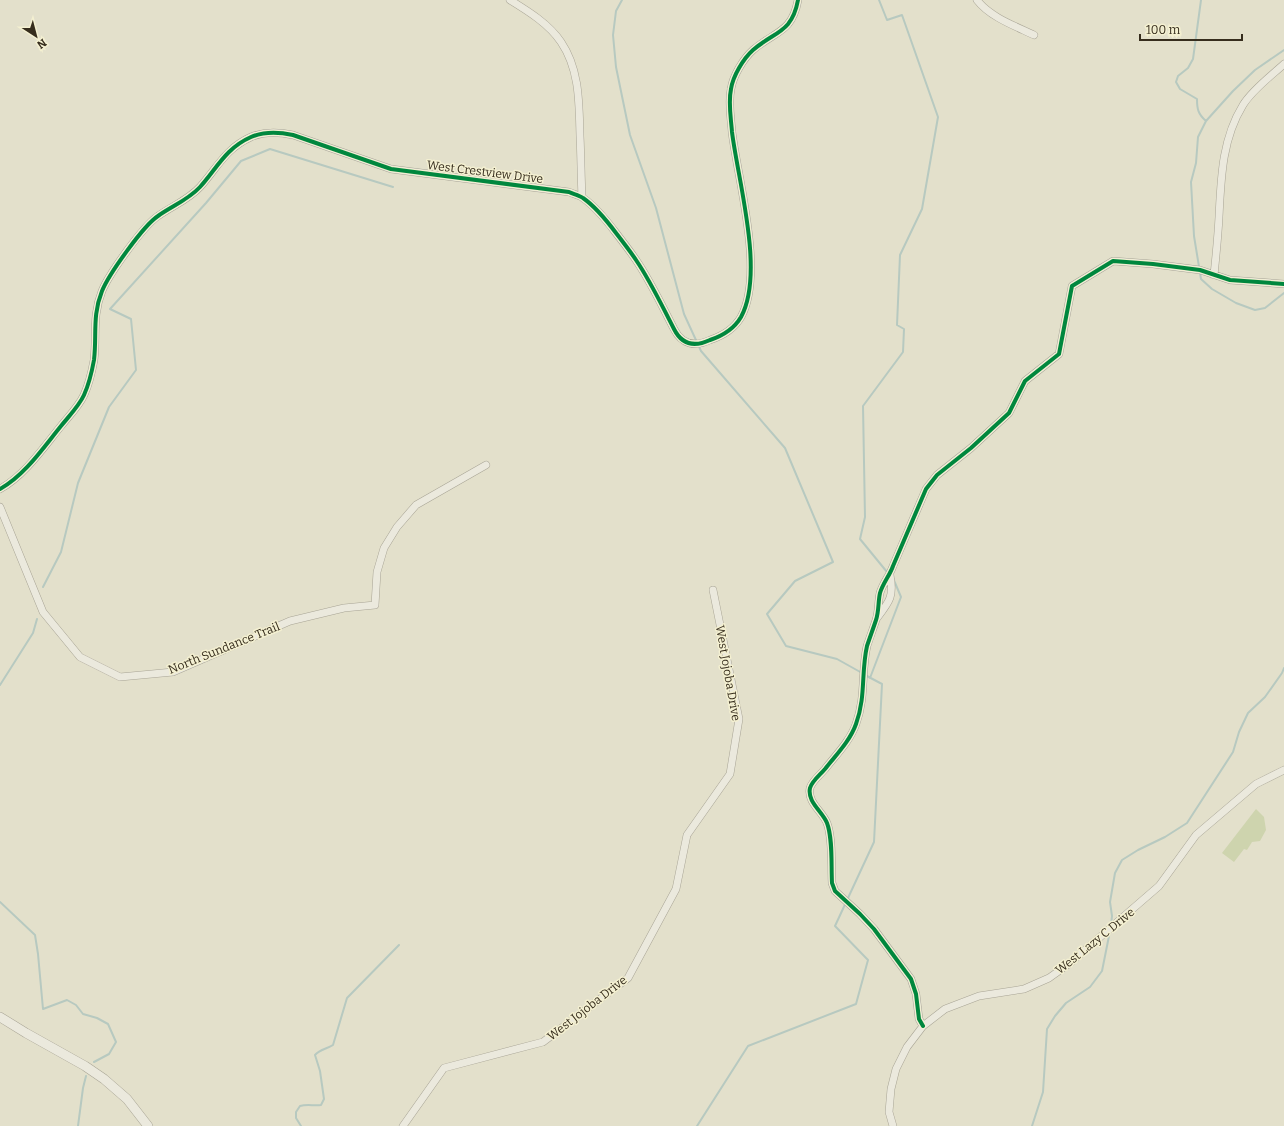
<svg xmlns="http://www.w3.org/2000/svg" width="1284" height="1126" font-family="Bitter,serif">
<rect width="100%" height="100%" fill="#e3e0cb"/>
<path fill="#ced4ae" d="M1256,809L1264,817L1266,830L1260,841L1252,842L1247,850L1244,849L1234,862L1222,853Z"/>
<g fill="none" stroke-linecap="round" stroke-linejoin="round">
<path stroke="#b7c9c0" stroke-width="2" d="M622,0L616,11L613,35L616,67L630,135L656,208L684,314L701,351L785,448L833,562L795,581L767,614L786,646L837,659L862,673
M879,0L887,20L902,15L938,117L922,209L900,255L897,325L904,329L903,352L863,406L865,517L860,539L887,572
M1201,0L1193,59L1188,68L1178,76L1176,82L1180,89L1197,99C1197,109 1198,114 1206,121
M1284,50L1255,70L1233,91L1206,121L1198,137L1196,163L1191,182L1194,236L1201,279L1212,289L1236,303L1255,310L1265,308L1284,293
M43,587L61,552L78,483L109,407L136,370L131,319L110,309L206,203L241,161L270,149L393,187
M870,678L901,597L893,578
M0,685L33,633L37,619
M0,902L35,935L38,954L43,1009L67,1000L76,1005L83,1014L97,1018L108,1024L116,1042L109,1054L94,1062
M1111,925L1112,916L1110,902L1115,873L1122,860L1138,850L1165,837L1187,823L1233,752L1239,732L1248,713L1265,697L1282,673L1284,668
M78,1126L83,1088L86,1076
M301,1126L296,1118V1112L300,1106C307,1104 314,1106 321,1105L324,1099L320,1071L315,1055C320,1049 327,1049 333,1045L347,998L399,945
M697,1126L748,1046L856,1004L868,960L835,926L874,842L882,684L865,675
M1032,1126L1043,1092L1047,1029L1055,1016L1066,1003L1090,987L1102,971L1110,931"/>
<g stroke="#a8a495" stroke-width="8">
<path id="minor" d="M510,0C528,11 549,24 561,42C580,70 579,104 580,136C581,156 581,177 582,197
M977,0C990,17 1015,26 1034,35
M1214,275C1216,256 1218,236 1219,217C1221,178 1222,139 1243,105C1252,90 1271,76 1284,64
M0,489C25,475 43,448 61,426C69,416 79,406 84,395C89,384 92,371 94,360C97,335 92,316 102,291C109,274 143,226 158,216C172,206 188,200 200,187C217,168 226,148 251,137C265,131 279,132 293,135L391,169L569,192C573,194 579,195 583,198C596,207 607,221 616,233C623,242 630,251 636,260C651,282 662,306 674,329C682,345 695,347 710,340C722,336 734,329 741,317C765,273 738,181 732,132C731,118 728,103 731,89C733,76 743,59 753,50C775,31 792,33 798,0
M0,507L43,612L80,657L120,677L173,672L290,621L344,608L375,605L377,572L384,548L397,527L416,505L486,465
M877,618C890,601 894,596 890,575
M923,1026L919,1019L916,994L911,979L874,929L860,914L835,891L832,883C831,865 833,839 827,823C822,811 807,802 810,788C812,781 820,775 825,769C836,755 850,741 856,724C866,697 861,672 867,646C870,637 873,629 876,620C879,611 878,602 880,593C883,583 890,575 893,566L926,489L937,475L971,448L1009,413L1025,381L1059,354L1072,286L1113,261L1153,264L1200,270L1230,280L1284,284
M403,1126L444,1068L543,1042L628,978L676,889L687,835L730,774L739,719L713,590
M893,1126L889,1112L891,1089L896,1069L907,1047L923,1026L945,1009L979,996L1024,989L1049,978L1070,963L1159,886L1196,835L1256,784L1284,770"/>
</g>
<g stroke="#a8a495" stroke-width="10">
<path id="tertiary" d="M0,1017L26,1033L85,1066L104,1079L127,1099L148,1126"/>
</g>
<use href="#minor" stroke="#ebe9dd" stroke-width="7"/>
<use href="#tertiary" stroke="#ebe9dd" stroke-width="9"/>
<g stroke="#f4f0d1" stroke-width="6">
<path id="cycleway" d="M0,489C25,475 43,448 61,426C69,416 79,406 84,395C89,384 92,371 94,360C97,335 92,316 102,291C109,274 143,226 158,216C172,206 188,200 200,187C217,168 226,148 251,137C265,131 279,132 293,135L391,169L569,192C573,194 579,195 583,198C596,207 607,221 616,233C623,242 630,251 636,260C651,282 662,306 674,329C682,345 695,347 710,340C722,336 734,329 741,317C765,273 738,181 732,132C731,118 728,103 731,89C733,76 743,59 753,50C775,31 792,33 798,0
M923,1026L919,1019L916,994L911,979L874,929L860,914L835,891L832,883C831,865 833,839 827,823C822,811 807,802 810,788C812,781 820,775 825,769C836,755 850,741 856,724C866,697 861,672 867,646C870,637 873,629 876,620C879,611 878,602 880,593C883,583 890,575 893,566L926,489L937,475L971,448L1009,413L1025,381L1059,354L1072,286L1113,261L1153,264L1200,270L1230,280L1284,284"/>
</g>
<use href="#cycleway" stroke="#00873e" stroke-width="4"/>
</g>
<g text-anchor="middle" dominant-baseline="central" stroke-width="3" stroke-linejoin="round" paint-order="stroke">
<g font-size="12" fill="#362d1d" stroke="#f4f0d1">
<text transform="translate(485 172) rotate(7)">West Crestview Drive</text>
<text transform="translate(224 648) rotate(-22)">North Sundance Trail</text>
<text transform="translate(728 673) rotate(80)">West Jojoba Drive</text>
<text transform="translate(1095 941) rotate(-39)">West Lazy C Drive</text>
<text transform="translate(587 1008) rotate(-38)">West Jojoba Drive</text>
</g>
</g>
<g transform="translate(36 36) rotate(144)" stroke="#f4f0d1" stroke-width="3" paint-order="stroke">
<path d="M0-3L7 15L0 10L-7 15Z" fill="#362d1d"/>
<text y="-6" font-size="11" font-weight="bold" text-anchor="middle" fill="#362d1d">N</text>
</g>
<path d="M1140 34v6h102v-6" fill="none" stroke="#362d1d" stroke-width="2"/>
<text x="1146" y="34" font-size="12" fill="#362d1d" stroke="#f4f0d1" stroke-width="3" paint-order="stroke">100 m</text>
</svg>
